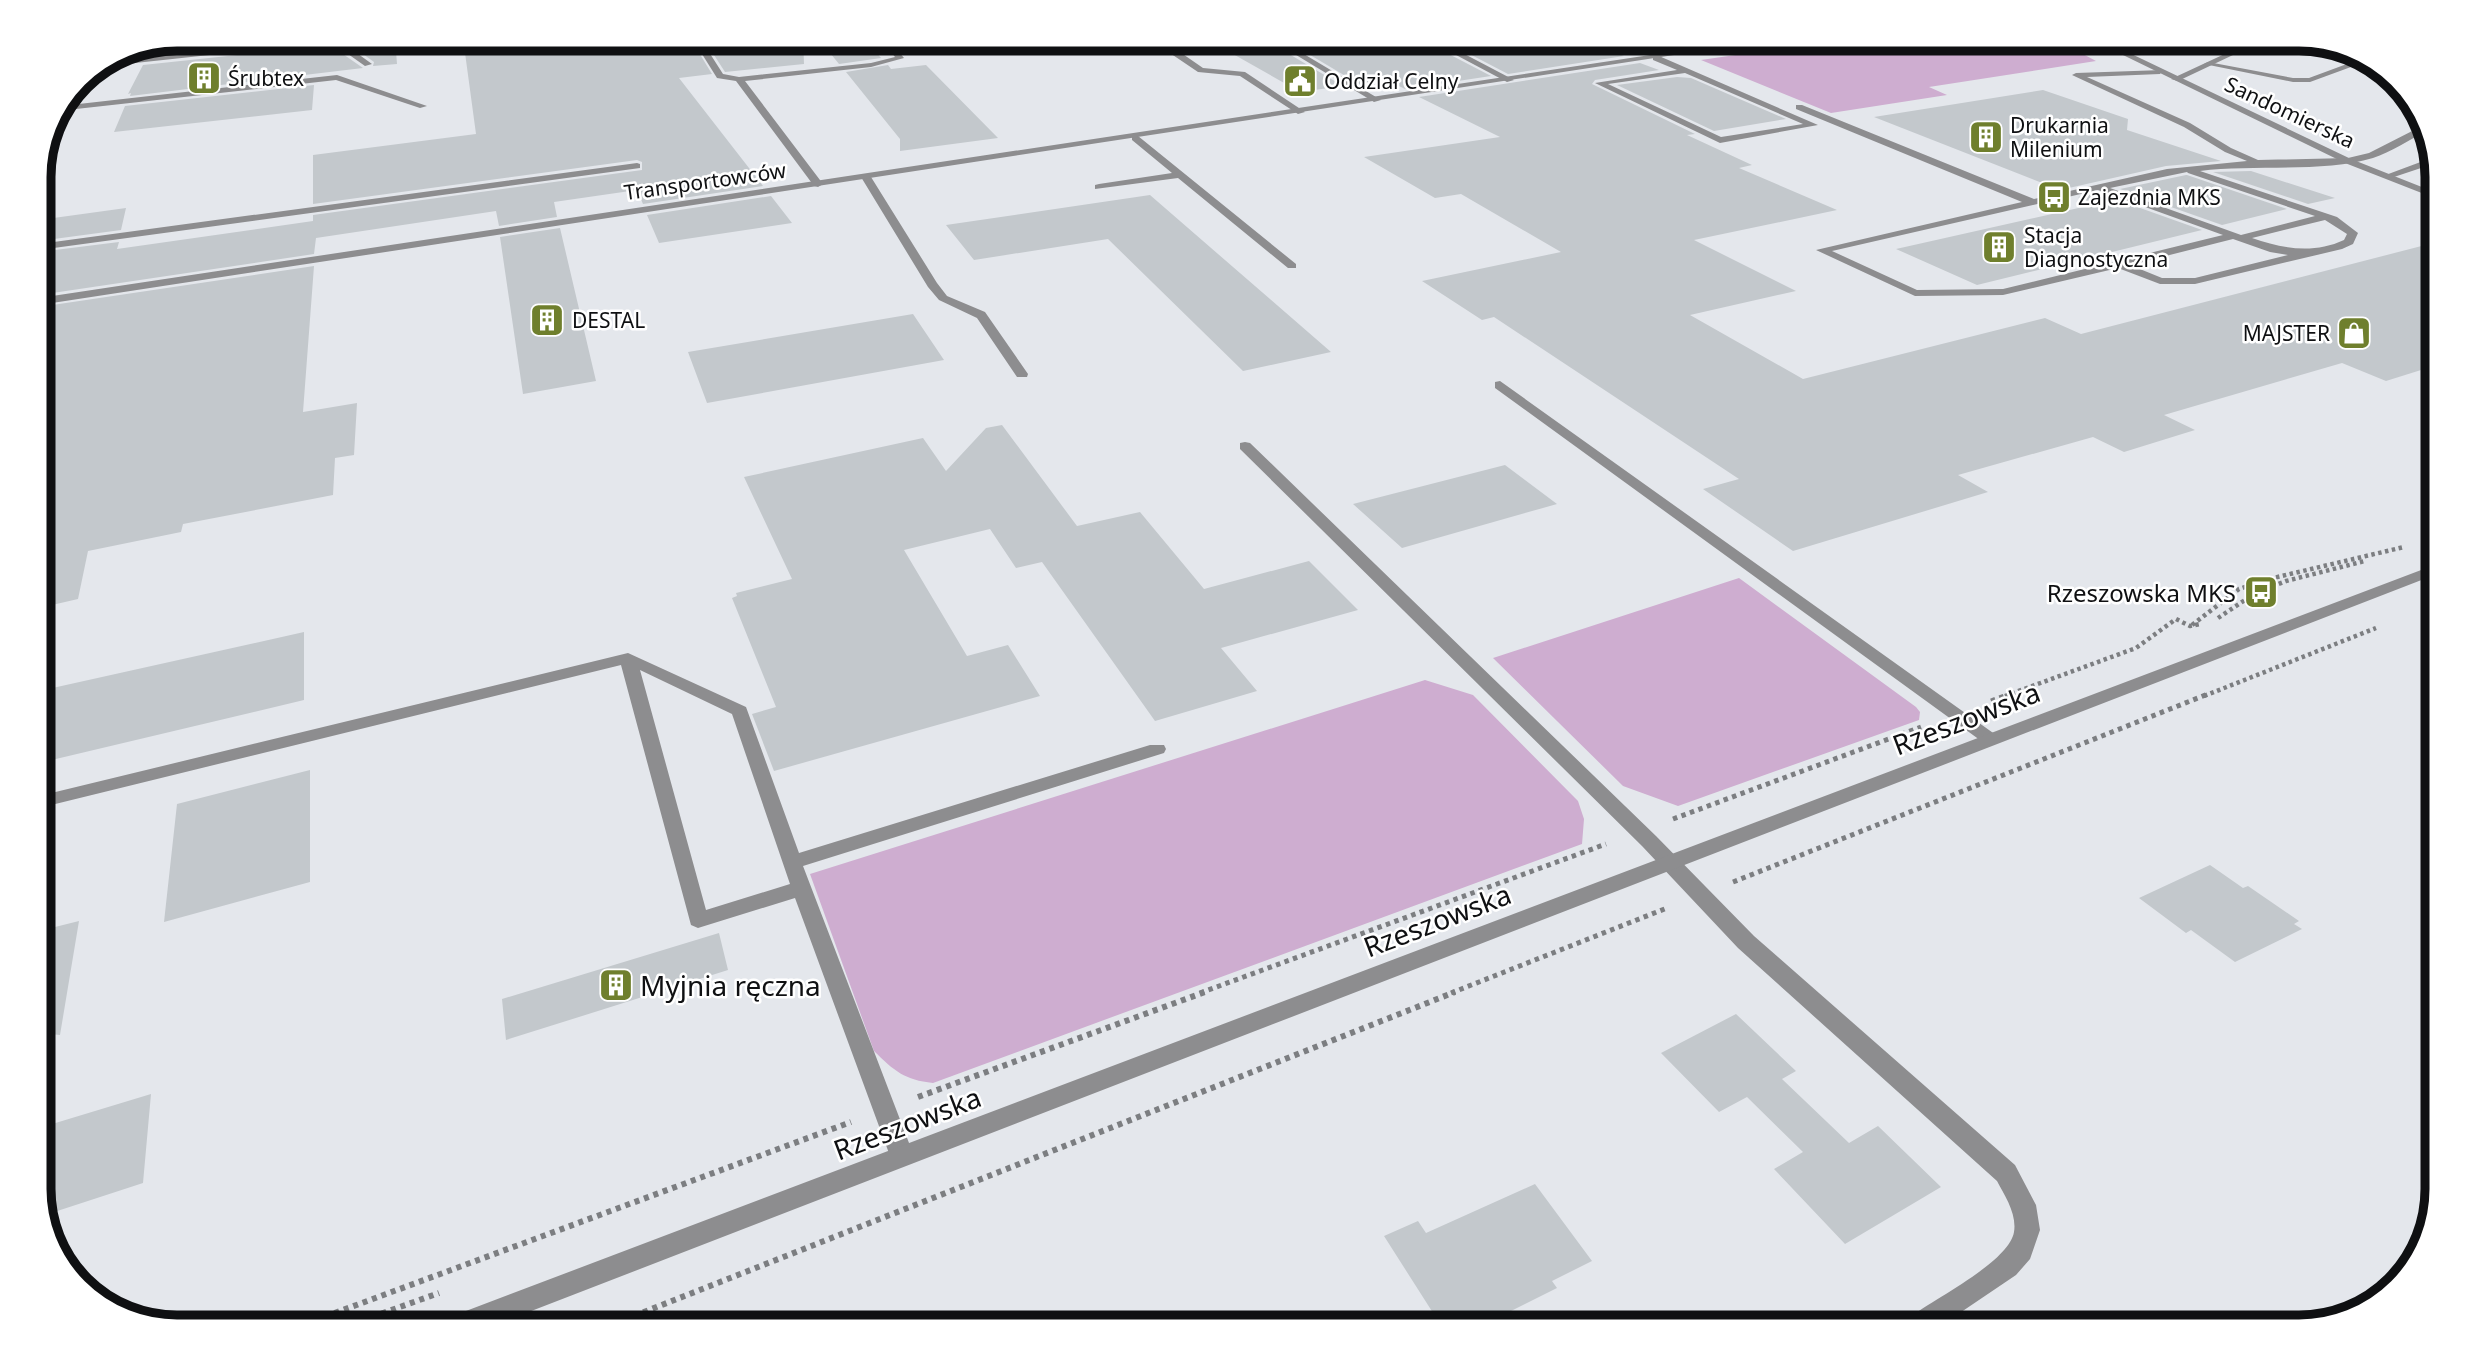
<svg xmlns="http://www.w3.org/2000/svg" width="2476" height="1366" font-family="'Noto Sans',sans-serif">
<rect width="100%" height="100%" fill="#e4e7ec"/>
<path fill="#ceadd0" d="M2053,38L2096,61L1929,87L1947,95L1831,113L1701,60L1844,39Z
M1739,578L1916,707L1920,712L1919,720L1678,806L1623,786L1493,658Z
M1425,680L1473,695L1578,801L1584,819L1582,844L933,1083C905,1080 894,1071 874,1051L810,874Z"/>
<path fill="#c3c8cc" d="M212,38H296L148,55L152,47Z
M341,38H395L397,64L373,66L374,62Z
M463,38H690L712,74L679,78L763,186L643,204L637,190L554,202L557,217L499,226L496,211L316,238L314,254L39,295V252L119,242L117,249L313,221V215L642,170V162L637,160L313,204V155L476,134Z
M703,38H803L804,64L725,72Z
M818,38H864L881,58L839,64Z
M1351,38H1402L1433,52L1443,51L1491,76L1405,89L1387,80L1359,84L1295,46Z
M1578,38L1624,56L1508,74L1460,49L1527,39Z
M330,45L363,68L130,96L131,93L128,94L143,65Z
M1279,48L1343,86L1300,92L1233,54Z
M1640,63L1659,70L1595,80L1592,84L1695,134L1687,135L1752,165L1739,168L1837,210L1694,240L1796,291L1690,315L1803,379L2045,318L2081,334L2437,242V365L2386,381L2342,363L2164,415L2195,430L2124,452L2093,437L1958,475L1988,492L1793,551L1703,489L1739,479L1494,317L1482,320L1422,281L1561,252L1461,194L1435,198L1364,157L1500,137L1419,97Z
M888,65L891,69L926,65L998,138L900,151V139L846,72Z
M1677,77L1691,78L1786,119L1714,131L1617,85Z
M314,85L312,110L114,132L125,106Z
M2043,90L2128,119L2127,130L2221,161L2166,166L2060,190L1874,117Z
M2251,171L2335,198L2308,204L2213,172Z
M2186,175H2187L2287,209L2222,225L2120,189Z
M2098,193L2202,230L1977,285L1896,249L2083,207L2094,204L2078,197Z
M1150,195L1331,352L1243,371L1108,239L974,260L946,225Z
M771,196L792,223L659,243L647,215Z
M126,208L121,230L39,241V220Z
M560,228L596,381L523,394L500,237Z
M314,266L303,412L357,403L354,455L335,458L333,495L183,524L181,532L88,551L78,599L39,608V307Z
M913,314L944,360L707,403L688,352Z
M1002,425L1077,526L1140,512L1204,589L1309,561L1358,610L1221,648L1257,691L1155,721L1042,562L1016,568L990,529L904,550L967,656L1008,645L1040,696L774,771L752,714L776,707L732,598L737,596L736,593L792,579L744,477L923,438L946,471L986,428Z
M1505,465L1557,504L1402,548L1353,504Z
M304,632V700L39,763V691Z
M310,770V882L164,922L177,804Z
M2210,865L2243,888L2248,886L2299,921L2294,924L2302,929L2235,962L2191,930L2186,933L2139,898Z
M79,921L60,1035L39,1033V931Z
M719,933L728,970L506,1040L502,999Z
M1736,1014L1796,1071L1782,1079L1849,1143L1878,1126L1941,1187L1845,1244L1774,1169L1803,1152L1747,1097L1719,1112L1661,1053Z
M151,1094L143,1183L45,1215L39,1197V1128Z
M1535,1184L1592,1261L1552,1281L1557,1288L1493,1320L1487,1312L1454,1327H1442L1384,1236L1418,1221L1426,1233Z"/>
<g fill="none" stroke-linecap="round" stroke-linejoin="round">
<path stroke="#7c7e81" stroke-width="2" stroke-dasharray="2 2" stroke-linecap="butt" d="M1807,42L1833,38"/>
<path stroke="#7c7e81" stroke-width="4.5" stroke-dasharray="3.5 3.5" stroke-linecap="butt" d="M2218,618L2254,594L2286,581L2365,561
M2192,625L2239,589L2269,579L2404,547
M2005,696L2136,648L2176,619L2190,626L2200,624
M2204,696L2376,628"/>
<path stroke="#7c7e81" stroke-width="5" stroke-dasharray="4.5 4.5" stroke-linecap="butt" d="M1991,701L2010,694
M1673,819L1921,727
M1733,882L2208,694
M1200,993L1606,844
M1451,993L1667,908"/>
<path stroke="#7c7e81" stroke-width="6" stroke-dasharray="5 5" stroke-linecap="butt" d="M918,1097L1205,992
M297,1327L851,1122
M344,1327L439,1293
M606,1327L1455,992"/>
<path fill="#8d8d8f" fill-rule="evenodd" d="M325,38H336L372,64L365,66L331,42L98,67L105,62Z
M692,38H700L723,74L739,77L871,63L895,57L879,38H887L904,58L871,67L745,81L823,184L818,187L814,186L736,81L717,78Z
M1268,38H1277L1381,100L1374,102Z
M1424,38H1434L1514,80L1507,82Z
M1158,41H1164L1203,68L1245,72L1305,112L1298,114L1240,76L1198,72L1158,45Z
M1653,56H1659L1818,125L1720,143L1595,83L1677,70L1653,60ZM1685,73L1803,124L1721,137L1608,84Z
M2363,58L2370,60L2310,82H2293L2204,64L2208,62L2293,78H2309Z
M2163,70L2160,74L2087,77L2190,123L2231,148L2258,160L2348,158L2369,153L2422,126L2424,125L2426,131C2409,140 2391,152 2373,158C2324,173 2253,164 2200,171L2337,217L2358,233L2353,244L2342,249L2195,284H2160L2118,268L2003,295L1915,296L1816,250L2022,202L1796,109V105H1802L2034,199L2167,169L2247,161L2225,152L2184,127L2072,75L2076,73ZM2187,172L2188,173L2315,216L2241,235L2110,188ZM2098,190L2223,235L2003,289L1917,290L1832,251ZM2325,220L2347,234L2344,240C2314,254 2283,249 2252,238ZM2233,239L2270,252L2288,255L2195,278H2162L2130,265Z
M337,75L427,106L420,108L336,80L58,111L61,106Z
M1132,136H1138L1296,264V268H1288L1178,178L1095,189V185L1099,184L1172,173L1132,140Z
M2434,157L2436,163L2388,179L2383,176Z
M637,163L640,164V168L39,250V244Z
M863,175L871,177L937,283L947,296L985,312L1028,374L1027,377H1017L977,318L939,300L928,287L861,177Z
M1500,381L1996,735L1999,739L1996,743H1984L1495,388V382Z
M1245,442L1250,443L1656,836L1754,936L2015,1165L2036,1205L2040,1230L2030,1259L2016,1275L1939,1327H1906L1909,1318C1935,1298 2009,1262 2014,1232C2017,1214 2005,1196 1997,1181L1738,948L1642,846L1240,449V443Z
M628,653L746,707L799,853L1150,745H1164L1166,749L1164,753L803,866L914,1156L911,1163L902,1166L893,1163L890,1156L795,898L698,928L691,925L621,665L39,808V796ZM640,670L732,714L790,884L706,910Z"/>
<path fill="#8d8d8f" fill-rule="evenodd" d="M1763,38H1785L39,305V298Z
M2259,38H2269L2178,81L2171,79Z"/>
<path fill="#8d8d8f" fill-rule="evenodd" d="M2088,38H2098L2351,159L2437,193V199L2345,163Z
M2437,564V574L490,1327H444L448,1318L458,1314Z"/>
</g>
<defs>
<g id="building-square" transform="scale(1.75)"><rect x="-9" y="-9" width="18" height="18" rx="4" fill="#6f7f2d" stroke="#fff"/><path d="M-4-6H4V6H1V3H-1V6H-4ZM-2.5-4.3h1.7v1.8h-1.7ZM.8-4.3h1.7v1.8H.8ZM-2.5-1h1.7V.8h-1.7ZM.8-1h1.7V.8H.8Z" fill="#fff"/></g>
<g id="civic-square" transform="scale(1.75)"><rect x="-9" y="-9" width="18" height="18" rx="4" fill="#6f7f2d" stroke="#fff"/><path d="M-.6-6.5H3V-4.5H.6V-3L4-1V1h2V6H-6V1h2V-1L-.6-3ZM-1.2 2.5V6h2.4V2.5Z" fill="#fff"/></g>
<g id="bus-square" transform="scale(1.75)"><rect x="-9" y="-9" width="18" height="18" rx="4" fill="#6f7f2d" stroke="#fff"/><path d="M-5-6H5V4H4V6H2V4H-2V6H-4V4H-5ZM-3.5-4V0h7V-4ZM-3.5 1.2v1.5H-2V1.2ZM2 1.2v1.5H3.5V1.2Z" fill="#fff"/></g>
<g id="shop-square" transform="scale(1.75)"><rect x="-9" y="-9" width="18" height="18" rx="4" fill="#6f7f2d" stroke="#fff"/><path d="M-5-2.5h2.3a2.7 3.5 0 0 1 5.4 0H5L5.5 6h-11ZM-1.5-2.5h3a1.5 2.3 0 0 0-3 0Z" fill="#fff"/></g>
</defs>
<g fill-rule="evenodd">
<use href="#building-square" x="204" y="78"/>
<use href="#civic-square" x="1300" y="81"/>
<use href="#building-square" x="1986" y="137"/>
<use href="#bus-square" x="2054" y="197"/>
<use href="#building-square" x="1999" y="247"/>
<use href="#building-square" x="547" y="320"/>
<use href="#shop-square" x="2354" y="333"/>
<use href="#bus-square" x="2261" y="592"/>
<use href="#building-square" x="616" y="985"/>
</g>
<g text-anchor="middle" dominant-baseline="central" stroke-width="5" stroke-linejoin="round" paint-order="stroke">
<g font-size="21" fill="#0f1012" stroke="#fff" text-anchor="start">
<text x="228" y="78">Śrubtex</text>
<text x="1324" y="81">Oddział Celny</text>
<text x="2010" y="125">Drukarnia<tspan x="2010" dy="24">Milenium</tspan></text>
<text x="2078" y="197">Zajezdnia MKS</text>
<text x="2024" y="235">Stacja<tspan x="2024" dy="24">Diagnostyczna</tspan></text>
<text x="572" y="320">DESTAL</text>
<text x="2330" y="333" text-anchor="end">MAJSTER</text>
</g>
<g font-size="21" fill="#0f1012" stroke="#fff">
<text transform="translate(2290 112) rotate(25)">Sandomierska</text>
<text transform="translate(705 181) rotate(-8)">Transportowców</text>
</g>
<g font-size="24" fill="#0f1012" stroke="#fff" text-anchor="end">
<text x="2236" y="592">Rzeszowska MKS</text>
</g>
<g font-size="28" fill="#0f1012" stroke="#fff">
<text transform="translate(1966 718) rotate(-21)">Rzeszowska</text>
<text transform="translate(1437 920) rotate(-21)">Rzeszowska</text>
<text transform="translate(907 1123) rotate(-21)">Rzeszowska</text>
</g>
<g font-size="28" fill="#0f1012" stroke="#fff" text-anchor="start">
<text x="640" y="985">Myjnia ręczna</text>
</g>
</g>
<path d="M0 0H2476V1366H0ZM177 51H2299A126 126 0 0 1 2425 177V1189A126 126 0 0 1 2299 1315H177A126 126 0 0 1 51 1189V177A126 126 0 0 1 177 51Z" fill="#fff" fill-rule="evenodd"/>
<path fill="none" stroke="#0f1012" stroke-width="9" d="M177 51H2299A126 126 0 0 1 2425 177V1189A126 126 0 0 1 2299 1315H177A126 126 0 0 1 51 1189V177A126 126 0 0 1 177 51Z"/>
</svg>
